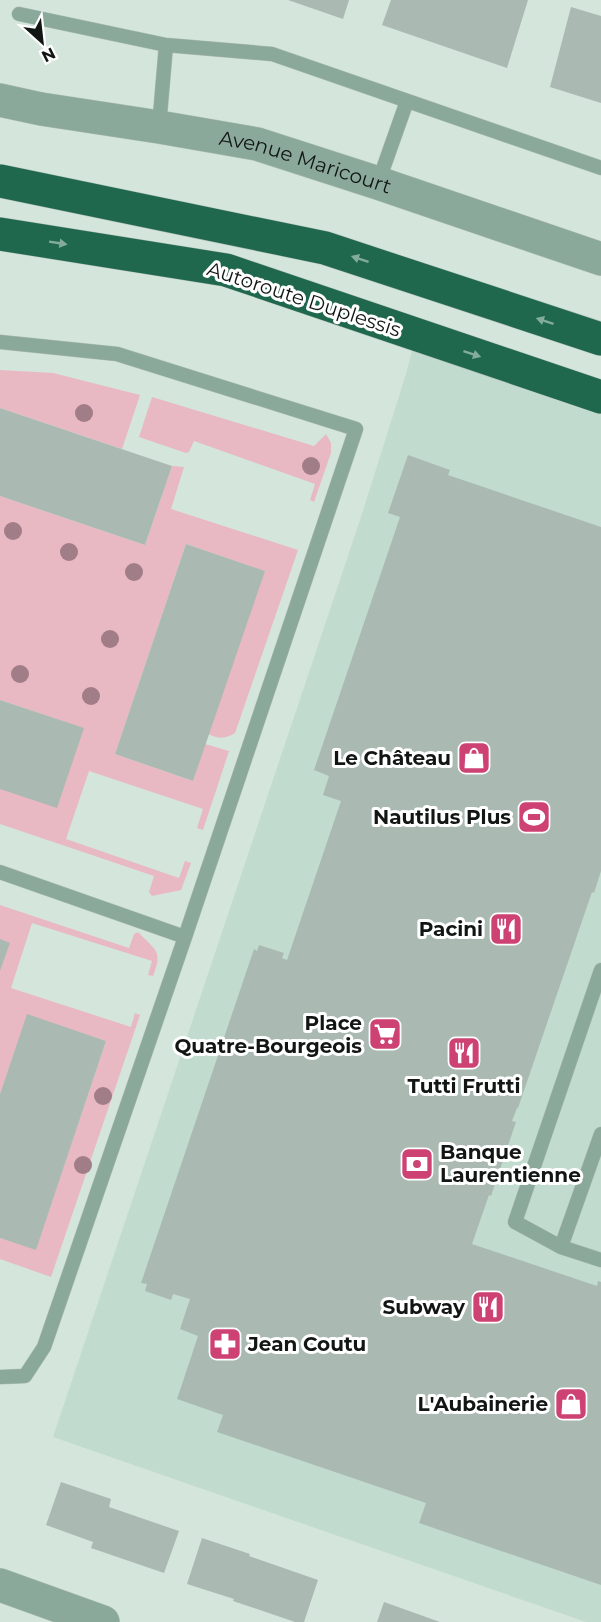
<svg xmlns="http://www.w3.org/2000/svg" width="601" height="1622" font-family="Montserrat,sans-serif">
<rect width="100%" height="100%" fill="#d4e5dc"/>
<path fill="#c2dbcf" d="M416,335L601,397V1622H586L53,1437L361,517L406,374Z"/>
<path fill="#e8b8c3" d="M0,370L53,373L140,395L122,449L0,408Z
M152,397L314,446L326,434L331,443V453L314,502L310,500L315,484L194,441L189,452L186,453L139,437Z
M172,466L184,467L171,509L298,550L235,733C225,739 219,739 208,734L264,571L186,544L115,754L193,781L205,744L229,751L203,830L197,828L203,809L89,771L66,839L179,878L185,861L191,863L181,890L152,896L149,892L154,876L0,824V789L83,728L0,700V496L145,545Z
M0,905L129,948L134,934L138,932C156,951 163,950 153,976L148,975L152,961L32,923L11,988L131,1027L135,1013L140,1015L51,1277L0,1259V1238L36,1249L106,1041L27,1015L0,1094Z"/>
<path fill="#aabab2" d="M288,0H349L343,19Z
M391,0H528L507,68L382,25Z
M571,7L601,16V103L550,87Z
M0,408L172,466L145,545L0,496Z
M408,455L450,470L448,475L601,527V871L594,893L592,892L518,1108H517L512,1121L516,1122L491,1196L489,1195L472,1244L597,1286L598,1281L601,1282V1585L419,1523L426,1503L217,1432L223,1415L177,1399L198,1336L180,1329L190,1299L173,1294L171,1300L145,1291L147,1284L141,1283L254,949L257,951L259,945L284,953L282,958L287,960L341,801L323,795L329,776L314,770L400,517L388,513Z
M186,544L265,571L193,781L115,754Z
M0,700L84,728L57,808L0,789Z
M0,939L10,943L0,971Z
M27,1014L106,1041L36,1250L0,1238V1094Z
M61,1482L111,1499L109,1507L179,1531L164,1573L91,1548L93,1542L46,1525Z
M202,1538L250,1554L249,1556L318,1580L304,1622H295L233,1601L234,1599L187,1584Z
M384,1602L440,1622H377Z"/>
<g fill="none" stroke-linecap="round" stroke-linejoin="round">
<g stroke="#b1c0b8" stroke-width="15">
<path id="service" d="M19,14L166,45L272,54L601,168
M159,127L166,45
M378,183L407,101
M0,342L117,354L356,429L185,937
M0,872L185,937L44,1347L25,1376L0,1377
M601,970L515,1222L561,1247L601,1134
M561,1247L601,1260"/>
</g>
<g stroke="#b1c0b8" stroke-width="34">
<g id="tertiary">
<path id="s1" d="M0,100L41,109L159,127L257,144L378,183L601,259"/>
<path d="M0,1585L103,1622"/>
</g>
</g>
<g stroke="#b1c0b8" stroke-width="34">
<path id="motorway" d="M0,181L325,248L601,339
M0,234L226,270L601,397"/>
</g>
<use href="#service" stroke="#8ba99b" stroke-width="14"/>
<use href="#tertiary" stroke="#8ba99b" stroke-width="33"/>
<use href="#motorway" stroke="#1f684d" stroke-width="33"/>
</g>
<g fill="#a17d88">
<circle cx="84" cy="413" r="9"/>
<circle cx="311" cy="466" r="9"/>
<circle cx="13" cy="531" r="9"/>
<circle cx="69" cy="552" r="9"/>
<circle cx="134" cy="572" r="9"/>
<circle cx="110" cy="639" r="9"/>
<circle cx="20" cy="674" r="9"/>
<circle cx="91" cy="696" r="9"/>
<circle cx="103" cy="1096" r="9"/>
<circle cx="83" cy="1165" r="9"/>
</g>
<defs><path id="oneway-solid" d="M-6-.8H1V-3.2L6.5 0L1 3.2V.8H-6Z" transform="scale(1.5)"/></defs>
<g fill="#84ac9d">
<use href="#oneway-solid" transform="translate(58 243) rotate(9)"/>
<use href="#oneway-solid" transform="translate(360 259) rotate(-162)"/>
<use href="#oneway-solid" transform="translate(545 321) rotate(-162)"/>
<use href="#oneway-solid" transform="translate(472 354) rotate(18)"/>
</g>
<defs>
<g id="shop-square" transform="scale(1.725)"><rect x="-9" y="-9" width="18" height="18" rx="4" fill="#cd4173" stroke="#fff"/><path d="M-5-2.5h2.3a2.7 3.5 0 0 1 5.4 0H5L5.5 6h-11ZM-1.5-2.5h3a1.5 2.3 0 0 0-3 0Z" fill="#fff"/></g>
<g id="stadium-square" transform="scale(1.725)"><rect x="-9" y="-9" width="18" height="18" rx="4" fill="#cd4173" stroke="#fff"/><path d="M0-5a6.5 5 0 1 0 0 10a6.5 5 0 1 0 0-10ZM-3.5-1.8h7v3.6h-7Z" fill="#fff"/></g>
<g id="restaurant-square" transform="scale(1.725)"><rect x="-9" y="-9" width="18" height="18" rx="4" fill="#cd4173" stroke="#fff"/><path d="M-5-6h1v4h1v-4h1v4h1v-4h1v5L-1.5 .5V6h-2V.5L-5-1ZM5-6V6H3V1.5H1.5Q1.5-4 5-6Z" fill="#fff"/></g>
<g id="supermarket-square" transform="scale(1.725)"><rect x="-9" y="-9" width="18" height="18" rx="4" fill="#cd4173" stroke="#fff"/><path d="M-6-5.5h2.5l.6 2H6L4.5 2H-2.5L-4.4-4H-6ZM-1.5 3.2a1.3 1.3 0 1 0 .1 0ZM3 3.2a1.3 1.3 0 1 0 .1 0Z" fill="#fff"/></g>
<g id="bank-square" transform="scale(1.725)"><rect x="-9" y="-9" width="18" height="18" rx="4" fill="#cd4173" stroke="#fff"/><path d="M-6-4H6V4H-6ZM0-2.3a2.3 2.3 0 1 0 0 4.6a2.3 2.3 0 1 0 0-4.6Z" fill="#fff"/></g>
<g id="pharmacy-square" transform="scale(1.725)"><rect x="-9" y="-9" width="18" height="18" rx="4" fill="#cd4173" stroke="#fff"/><path d="M-2-6h4v4h4v4h-4v4h-4v-4h-4v-4h4Z" fill="#fff"/></g>
</defs>
<g fill-rule="evenodd">
<use href="#shop-square" x="474" y="758"/>
<use href="#stadium-square" x="534" y="817"/>
<use href="#restaurant-square" x="506" y="929"/>
<use href="#supermarket-square" x="385" y="1034"/>
<use href="#restaurant-square" x="464" y="1053"/>
<use href="#bank-square" x="417" y="1164"/>
<use href="#restaurant-square" x="488" y="1307"/>
<use href="#pharmacy-square" x="225" y="1344"/>
<use href="#shop-square" x="571" y="1404"/>
</g>
<g text-anchor="middle" dominant-baseline="central" stroke-width="6" stroke-linejoin="round" paint-order="stroke">
<g font-size="20" fill="#111614" stroke="#fff">
<text stroke="none"><textPath href="#s1" startOffset="312">Avenue Maricourt</textPath></text>
<text transform="translate(304 299) rotate(18)">Autoroute Duplessis</text>
</g>
<g font-size="20" font-weight="bold" fill="#111614" stroke="#fff" text-anchor="end">
<text x="451" y="758">Le Château</text>
<text x="511" y="817">Nautilus Plus</text>
<text x="483" y="929">Pacini</text>
<text x="362" y="1023">Place<tspan x="362" dy="23">Quatre-Bourgeois</tspan></text>
<text x="464" y="1086" text-anchor="middle">Tutti Frutti</text>
<text x="440" y="1152" text-anchor="start">Banque<tspan x="440" dy="23">Laurentienne</tspan></text>
<text x="465" y="1307">Subway</text>
<text x="248" y="1344" text-anchor="start">Jean Coutu</text>
<text x="548" y="1404">L'Aubainerie</text>
</g>
</g>
<g transform="translate(42 42) rotate(153)" stroke="#ffffff" stroke-width="4.5" paint-order="stroke">
<path d="M0-4.5L10 22L0 15L-10 22Z" fill="#111614"/>
<text y="-9" font-size="16" font-weight="bold" text-anchor="middle" fill="#111614">N</text>
</g>
</svg>
